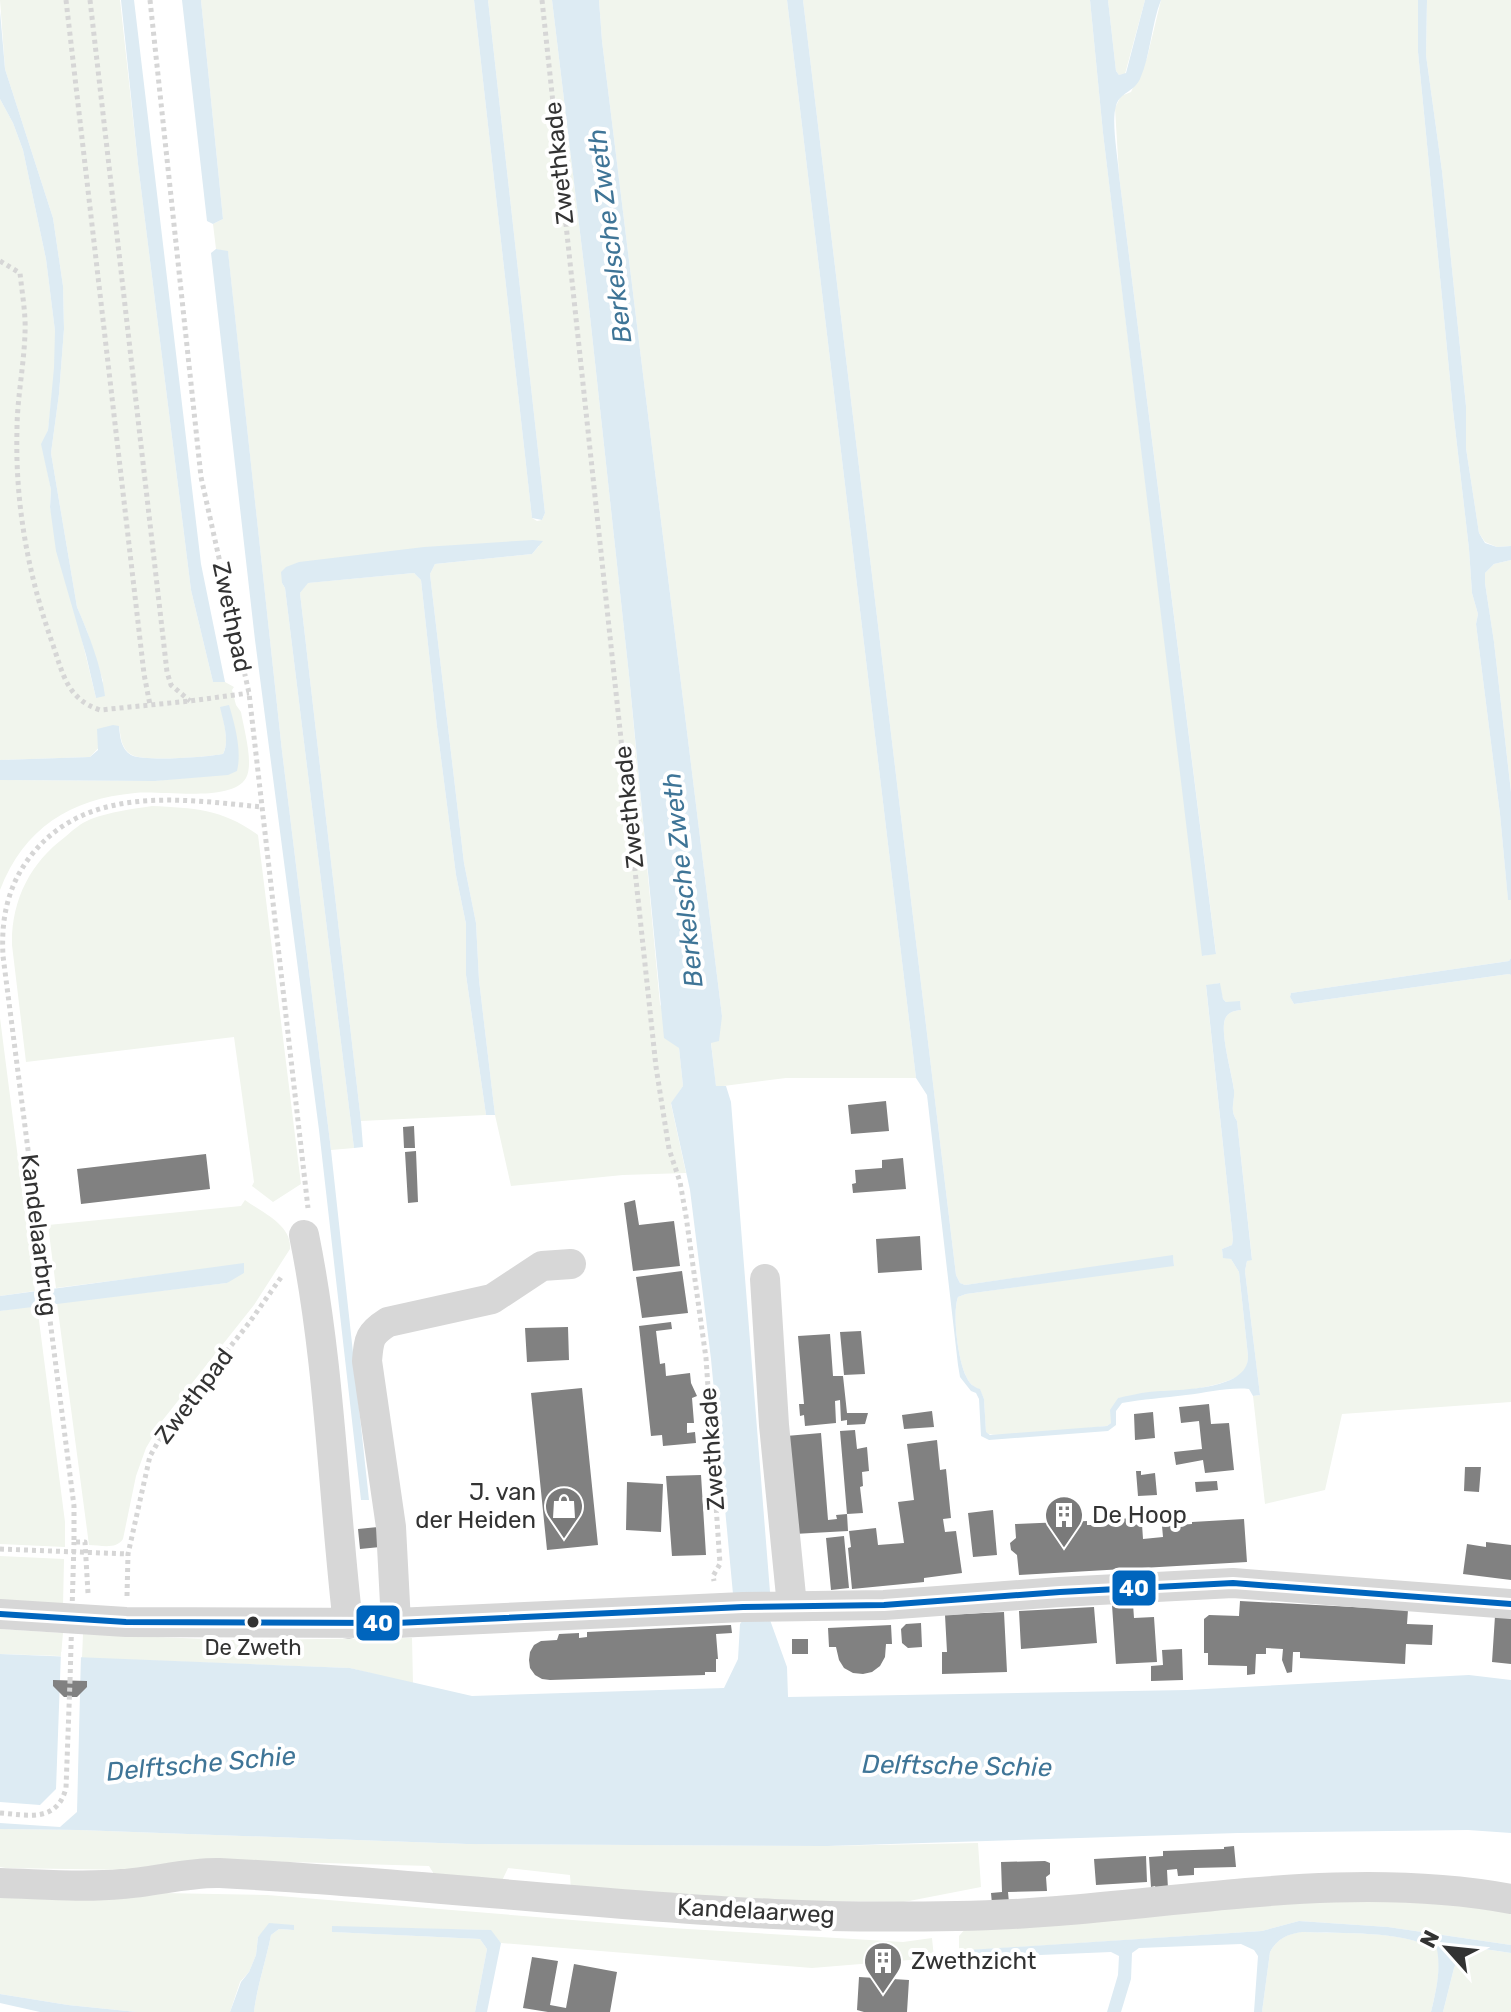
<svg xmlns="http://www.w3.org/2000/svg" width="1511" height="2012" font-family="Rubik,sans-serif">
<rect width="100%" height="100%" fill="#fff"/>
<path fill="#f1f5ed" d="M0,0H120L138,164L191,590L213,682H225L234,687L232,690L236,705L241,712C244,730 254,763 246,778C232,803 162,790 135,793C70,799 24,828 0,890V780L155,781L237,771L221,707C223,721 230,741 223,754C207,757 145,762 132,755C121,749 121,737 119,726L90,757L0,760V99L13,123L23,150L46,259L55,331V368L48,430L42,444L51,490L50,507L96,698L103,681L87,631L77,607L51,453L59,394L64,329L63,286L53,218L5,69Z
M201,0H474L532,518L537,521L542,520L545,513L488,0H552L589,307L629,675L660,1004L679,1048L683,1086L671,1104L686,1173L623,1175L511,1186L495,1115L479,980L476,923L464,863L430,574L435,564L532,554L539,546L282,583L285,588L354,1148L331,1150L282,751L228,252L216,249L213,224L223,219Z
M599,0H787L916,1078H786L716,1087L711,1042L722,1016L602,41Z
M803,0H1090L1103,133L1203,956L1216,953L1119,175L1115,108L1121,96L1131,92L1147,58L1161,0H1418V52L1453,410L1469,549L1472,593L1478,614L1476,624L1500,814L1508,899L1511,900V958L1509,961L1291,993L1290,997L1294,1004L1509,974L1511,975V1402L1342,1414L1325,1490L1265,1504L1253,1396L1260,1395L1245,1271L1247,1261L1252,1259L1237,1121C1229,1109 1235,1103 1234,1090C1232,1072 1220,1035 1225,1019C1228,1012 1234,1011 1241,1010L1240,1002H1226L1223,999L1219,983L1206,986L1233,1239L1232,1245L1222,1249L1223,1257L1231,1259L1239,1272L1248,1356C1248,1363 1247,1369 1242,1373C1224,1390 1145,1395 1118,1398L1111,1423L1107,1426C1084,1428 1001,1440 986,1433L984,1399L980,1390C973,1387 969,1383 966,1376C958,1360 952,1314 958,1297L966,1294L1174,1265L1173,1256L965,1285L960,1283L956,1275Z
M1108,0H1145L1125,74L1119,75L1116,71Z
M1427,0H1511V546L1497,547L1485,542L1479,533L1466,448V406L1442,171L1426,55Z
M1511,560V792L1494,642L1485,583V573L1494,564Z
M414,573L421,580L437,727L456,875L466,924V975L486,1115L361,1121L300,593L307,583Z
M152,806C194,808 223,809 258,835L301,1184L273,1202L252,1186L254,1182L234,1037L26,1062L12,945C11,901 30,863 65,837C73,830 81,823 91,819C110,812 132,809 152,806Z
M0,1018L35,1291L0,1296Z
M245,1200C263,1213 292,1225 290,1249L254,1305L162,1421L146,1448L136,1476L123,1539C116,1550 100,1545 89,1545L57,1303L227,1283L244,1264L56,1288L48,1225L241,1206Z
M37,1305L65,1522V1547L0,1544V1311Z
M0,1556L64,1559L63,1607L0,1603Z
M0,1629L63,1633L61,1656L0,1654Z
M83,1634L231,1640L412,1638L413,1684L350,1668L82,1658Z
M0,1829L79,1830L467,1844L827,1846L978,1843L981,1887L904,1902L701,1900L571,1891L570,1875L508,1868L499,1887L437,1879L429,1866L214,1860L130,1870L6,1868L0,1867Z
M0,1890L267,1895L671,1928L903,1942L932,1938L934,1958L812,1968L501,1943L490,1930L332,1927L333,1932L480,1939L487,1949L475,2012H254C257,1986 266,1961 271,1935L279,1929L293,1930L270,1924L258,1937L256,1955L249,1972L240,1982L230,2012H137L68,2005L0,1994Z
M1304,1895L1511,1906V1945L1388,1927L1299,1921L1262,1931L959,1951V1936L967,1927Z
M1301,1932C1346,1934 1397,1930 1438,1949C1441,1971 1436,1991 1431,2012H1262L1270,1952C1277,1939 1287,1934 1301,1932Z
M1471,1947L1511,1953V2012H1443L1454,1968L1461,1954Z"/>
<path fill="#ddebf3" d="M121,0H134L201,564L225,682H213L191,590L138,164Z
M182,0H201L223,219L213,224L207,221Z
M474,0H488L545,513L542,520L532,518Z
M552,0H599L602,41L722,1016L719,1041L711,1043L716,1086H726L731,1102L770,1592V1620L787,1667L788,1697L1187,1690L1469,1675L1511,1680V1833L1468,1830L1238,1833L827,1846L467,1844L79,1830L0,1829V1654L350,1668L472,1696L724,1688L738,1659L740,1624L743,1620L733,1594L711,1359L690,1190L671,1103L683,1086L679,1048L664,1038L629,675L589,307Z
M787,0H803L956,1275L960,1283L965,1285L1173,1255L1174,1266L966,1294L958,1297C952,1313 958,1360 966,1376C969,1383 973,1387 980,1389L984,1399L986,1432L990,1435L1107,1426L1111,1423L1110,1410L1118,1398C1128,1396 1139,1393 1149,1392C1175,1389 1249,1392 1248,1356L1239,1272L1231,1259L1223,1258L1222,1249L1232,1245L1233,1239L1206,985L1220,983L1223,999L1226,1002L1240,1001L1241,1010C1234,1011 1228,1012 1225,1019C1220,1034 1232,1073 1234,1090C1235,1103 1229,1109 1237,1121L1252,1260L1247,1261L1245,1271L1260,1395L1253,1396L1249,1389C1228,1387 1207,1393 1186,1395C1164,1398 1143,1399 1122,1403L1116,1411V1425L1108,1431L989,1440L981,1436L979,1399L976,1393L971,1391L960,1377L958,1365L927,1095L916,1078Z
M1090,0H1108L1116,71L1119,75L1126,73L1145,0H1161C1151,25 1151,54 1140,79C1134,92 1119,93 1116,106C1111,121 1118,158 1119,175L1216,954L1202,956L1103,133Z
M1418,0H1427L1426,55L1442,171L1466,406V448L1479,533L1485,543L1497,547L1511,546V560L1494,564L1485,573V583L1494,642L1511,792V900H1508L1500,814L1476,624L1478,614L1472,593L1469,549L1453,410L1418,52Z
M0,11L5,69L53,218L63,286L64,329L59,394L51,453L77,607C89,635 101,665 105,696L96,698L86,655L56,551L50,507L51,490L41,444L48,430L54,368L55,331L46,259L23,150L13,123L0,99Z
M216,249L228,251L282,751L331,1150L369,1500H361L319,1130L255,640L211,253Z
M533,540L543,541L532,554L435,564L430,574L464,863L476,923L479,980L495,1115H486L466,975V924L456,875L437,727L421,580L414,573L308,583L300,593L361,1121L363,1147L354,1148L285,588L282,583L281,572L286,567L299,562L424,547Z
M229,705C235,725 242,751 237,771L228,775L155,781L0,780V760L90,757L98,750L97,729L113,725L119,726C120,737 121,749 131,755C145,762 207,757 223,754C230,741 223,721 220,707Z
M1511,958V975L1509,974L1294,1004L1290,997L1291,993L1509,961Z
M244,1263V1273L227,1283L0,1311V1296Z
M1299,1921L1388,1927L1511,1945V1953L1471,1947L1461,1954L1454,1968L1443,2012H1431C1436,1991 1441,1971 1437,1949C1397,1930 1345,1934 1302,1932C1287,1934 1277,1939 1270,1952L1262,2012H1254L1258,1956L1254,1950L1241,1944L1139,1948L1132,1953L1131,1979L1121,2012H1107L1118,1975L1119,1956L1111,1952L969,1958L968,1950L1262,1931Z
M269,1923L294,1925V1930L279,1929L271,1935C266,1961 257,1986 254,2012H230L241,1982L249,1972L256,1955L258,1937Z
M332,1926L491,1930L501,1943L487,2012H475L487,1949L480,1939L332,1932Z
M0,1994L68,2005L137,2012H40L0,2003Z"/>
<path fill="#fff" d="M61,1652L81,1654L77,1812L60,1827L0,1823V1802L40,1805L56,1789Z"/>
<path fill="#818181" d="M886,1101L889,1131L851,1134L848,1105Z
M414,1126L415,1148H404L403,1127Z
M416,1151L418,1202L408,1203L405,1152Z
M206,1154L210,1189L81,1204L77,1169Z
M903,1158L906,1189L853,1193L852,1184L856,1183L855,1170L882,1168V1160Z
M635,1200L639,1225L674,1221L680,1266L633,1271L624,1203Z
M920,1236L922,1270L878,1273L876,1239Z
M682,1271L688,1313L642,1318L636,1277Z
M671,1322L672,1329L656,1331L660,1364L665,1363L666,1376L690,1373L691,1383L697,1396L692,1398L694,1423H687V1433L695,1432L696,1443L663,1446L662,1435L651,1436L639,1326Z
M568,1327L569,1360L527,1362L525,1328Z
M861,1331L865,1374L844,1375L840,1332Z
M830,1334L833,1376H843L847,1413H868L865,1424L847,1425V1420L841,1421L840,1400L835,1401L836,1423L805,1426L804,1415L800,1416L799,1404H804L798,1336Z
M582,1388L598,1545L547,1550L531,1393Z
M1209,1404L1211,1424L1229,1423L1234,1470L1205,1473L1203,1460L1176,1465L1174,1452L1202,1449L1199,1421L1181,1423L1179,1407Z
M932,1411L934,1427L904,1429L902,1415Z
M1153,1412L1155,1438L1135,1440L1134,1414Z
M855,1430L857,1449L867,1447L869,1471L862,1472L863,1486L860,1487L863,1513L847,1514L848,1531L794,1534L786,1436L821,1433L828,1520L837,1519L836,1515L847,1514L840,1431Z
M937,1440L940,1470L946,1469L951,1518L943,1519L945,1532L956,1531L962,1573L924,1578V1582L852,1589L848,1548L851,1547L849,1531L876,1528L878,1545L904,1543L898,1502L914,1500L907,1444Z
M1465,1467H1481L1479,1492L1464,1491Z
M1136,1471H1141V1475L1155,1473L1157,1495L1138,1496Z
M701,1475L706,1555L672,1556L666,1476Z
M1217,1481L1218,1490L1196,1492L1195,1482Z
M627,1482L663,1484L661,1532L626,1530Z
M993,1510L997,1555L973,1557L968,1513Z
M1132,1518V1525L1142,1524L1143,1539L1163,1537L1162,1526L1192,1524V1522L1244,1519L1247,1562L1019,1575L1017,1555L1011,1550L1010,1543L1016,1538L1015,1524L1087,1521V1525H1099L1109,1524L1108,1520Z
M378,1527L380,1547L360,1549L358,1529Z
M844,1536L849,1588L831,1590L826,1538Z
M1486,1542L1511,1545V1580L1463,1574L1467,1544L1486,1547Z
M1240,1601L1408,1610L1407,1624L1433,1625L1432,1645L1406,1644L1405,1664L1300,1658V1652H1293L1292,1672L1287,1673L1282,1660L1283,1649L1266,1648V1654H1256L1255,1674L1247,1675V1666L1208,1665V1653H1204V1619L1209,1615L1239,1616Z
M1133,1604L1134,1618L1154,1617L1157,1662L1116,1664L1112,1605Z
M1094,1607L1097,1643L1021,1649L1019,1611Z
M1004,1612L1007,1672L942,1674V1652H947L945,1615Z
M1495,1616L1511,1618V1664L1492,1662Z
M921,1623L922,1647L908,1648L902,1643L901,1629L906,1624Z
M731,1625L732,1633L716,1634L718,1659H716V1672H705V1675L550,1680L542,1679L535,1675L530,1668L529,1660L530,1652L534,1645L541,1641L557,1640L559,1634L579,1633V1638L587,1637V1632Z
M891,1625L892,1644H886L885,1657L880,1666L872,1672L863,1674L853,1673L844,1668L839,1660L836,1647H829L828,1628Z
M792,1639H808V1654H792Z
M1182,1649L1183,1680L1151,1681V1666L1163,1665L1162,1650Z
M53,1680L87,1681V1687L77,1697H64L53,1686Z
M1234,1846L1236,1867L1194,1868V1875L1178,1876L1177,1869L1167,1870L1168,1889H1156L1155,1886L1151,1887L1149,1857L1163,1856V1851L1224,1849V1847Z
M1146,1856L1147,1882L1096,1885L1094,1859Z
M1045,1861L1050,1863V1874L1046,1877L1047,1891L1008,1892L1009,1903L992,1904L991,1893L1002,1892L1001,1862Z
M532,1957L558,1961L550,2005L566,2008L574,1964L617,1972L610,2012H548L523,2008Z
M859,1977L909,1980L907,2012H864L857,2010Z"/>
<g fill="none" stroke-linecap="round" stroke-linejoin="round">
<path stroke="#d6d6d6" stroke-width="5" stroke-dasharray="4 4" stroke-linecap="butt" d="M66,0L144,674L150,705
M90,0L167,672L171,685L190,701
M150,0L201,477L249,693L308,1208
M542,0L656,1067L669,1149L680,1182L686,1216L706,1358L720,1564L713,1576L714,1581
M0,261L20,273C22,293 26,314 25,333C24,366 17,398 17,430C15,504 28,575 53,645C63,674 67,699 100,710L190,701L249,693
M0,1549L128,1554
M88,1593L85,1542H74V1506L3,956C1,920 7,888 29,858C85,784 180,799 262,807
M127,1596L128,1554L150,1456L168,1425L249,1323L282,1276
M0,1813C28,1815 57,1823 66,1788L70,1681"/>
<path stroke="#d7d7d7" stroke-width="30" d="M304,1235C330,1363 333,1495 348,1624
M765,1279L774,1425L792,1606
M0,1614L126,1622L396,1623L743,1607L884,1605L1060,1592L1233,1583L1511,1604
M396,1623L391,1527L367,1361C369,1339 369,1334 388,1322L492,1299L542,1266L571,1264
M0,1883C40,1884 81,1888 122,1884C154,1882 188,1872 220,1873C405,1882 589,1905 774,1914C835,1917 897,1917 957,1916C1142,1914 1327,1865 1511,1899"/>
<path stroke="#d6d6d6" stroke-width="5" stroke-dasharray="4 4" stroke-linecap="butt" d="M70,1681L74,1542"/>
<g stroke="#fff" stroke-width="12">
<path id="bus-1" d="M0,1614L126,1622L396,1623L743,1607L884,1605L1060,1592L1233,1583L1511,1604"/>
</g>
<use href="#bus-1" stroke="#0065bd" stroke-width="6"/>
</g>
<defs>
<g id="shop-pin" transform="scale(2)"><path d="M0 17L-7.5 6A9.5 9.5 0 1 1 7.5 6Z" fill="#7a7a7a" stroke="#fff"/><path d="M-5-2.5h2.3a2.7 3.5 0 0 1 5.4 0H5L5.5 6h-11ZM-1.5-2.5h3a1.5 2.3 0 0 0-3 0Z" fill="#fff"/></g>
<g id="building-pin" transform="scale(2)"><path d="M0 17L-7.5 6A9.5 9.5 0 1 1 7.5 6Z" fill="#7a7a7a" stroke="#fff"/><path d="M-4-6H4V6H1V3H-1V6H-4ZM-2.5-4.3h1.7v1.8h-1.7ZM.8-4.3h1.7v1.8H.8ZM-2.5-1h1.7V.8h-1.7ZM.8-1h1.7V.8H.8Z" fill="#fff"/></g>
</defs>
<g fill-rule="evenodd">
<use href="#shop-pin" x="564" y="1506"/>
<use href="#building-pin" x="1064" y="1515"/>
<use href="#building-pin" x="883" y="1961"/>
</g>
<circle fill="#333" stroke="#fff" stroke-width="3" cx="253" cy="1622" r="7"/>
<g text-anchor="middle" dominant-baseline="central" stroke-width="8" stroke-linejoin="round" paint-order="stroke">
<g font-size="22" fill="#333" stroke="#fff">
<text x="253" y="1647">De Zweth</text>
</g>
<g font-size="24" fill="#333" stroke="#fff">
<text transform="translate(559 163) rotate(-96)">Zwethkade</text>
<text transform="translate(232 617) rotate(78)">Zwethpad</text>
<text transform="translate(629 807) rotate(-96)">Zwethkade</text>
<text transform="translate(39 1235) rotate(83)">Kandelaarbrug</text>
<text transform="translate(194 1396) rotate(-53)">Zwethpad</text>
<text transform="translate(712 1449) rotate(-94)">Zwethkade</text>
<text transform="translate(756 1911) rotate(3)">Kandelaarweg</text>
</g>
<g font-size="24" fill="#333" stroke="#fff" text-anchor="start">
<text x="536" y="1492" text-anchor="end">J. van<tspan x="536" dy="28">der Heiden</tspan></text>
<text x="1092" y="1515">De Hoop</text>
<text x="911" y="1961">Zwethzicht</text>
</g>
<g font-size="26" font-style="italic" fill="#3f7597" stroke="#fff">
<text transform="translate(610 236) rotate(-97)">Berkelsche Zweth</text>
<text transform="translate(683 880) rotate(-96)">Berkelsche Zweth</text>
<text transform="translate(201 1764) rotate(-5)">Delftsche Schie</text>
<text transform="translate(957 1766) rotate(1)">Delftsche Schie</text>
</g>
</g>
<g stroke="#fff" stroke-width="3">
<rect x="1111" y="1569" width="46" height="38" rx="8" fill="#0065bd"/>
<rect x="355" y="1604" width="46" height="38" rx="8" fill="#0065bd"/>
</g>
<g font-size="22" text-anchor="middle" font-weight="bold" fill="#fff">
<text x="1134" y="1596">40</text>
<text x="378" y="1631">40</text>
</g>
<g transform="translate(1447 1948) rotate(297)" stroke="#ffffff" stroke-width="6" paint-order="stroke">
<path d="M0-6L14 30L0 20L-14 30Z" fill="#333333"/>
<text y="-12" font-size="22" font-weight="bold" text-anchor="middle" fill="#333333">N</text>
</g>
</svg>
